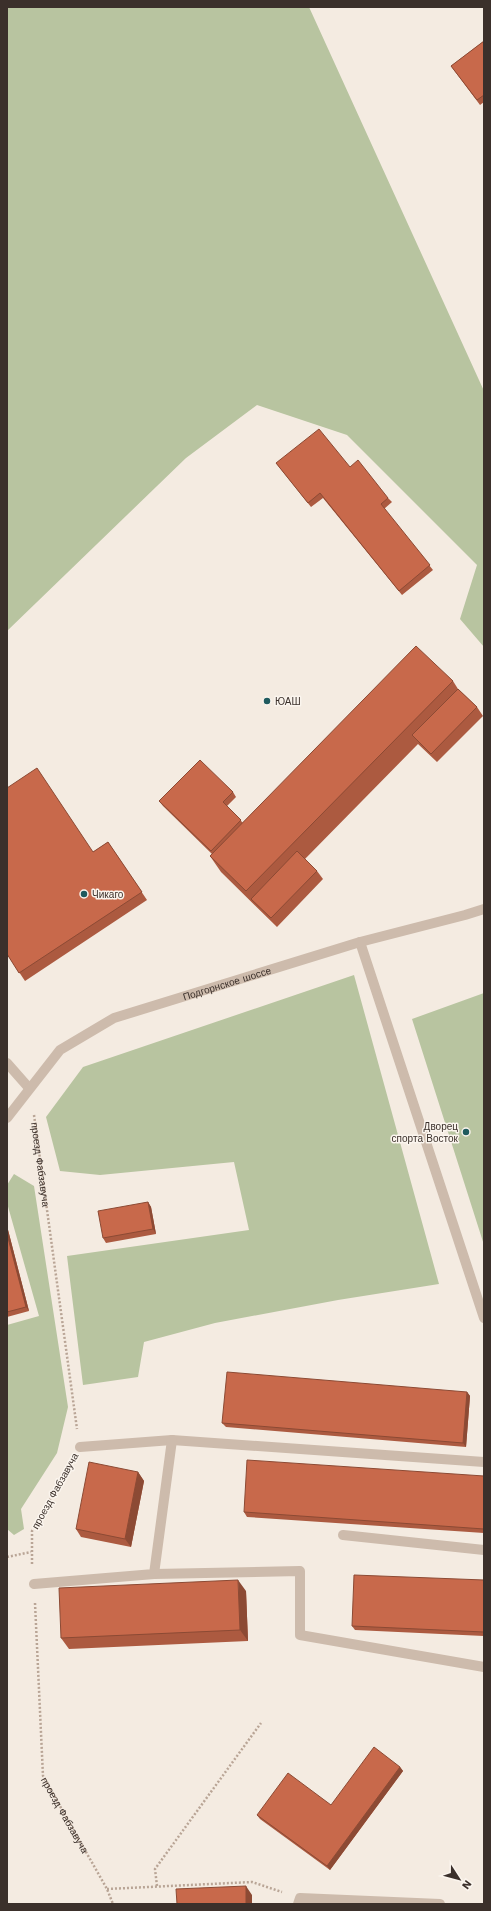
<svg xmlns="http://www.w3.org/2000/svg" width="491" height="1911" font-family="'Work Sans',sans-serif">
<rect width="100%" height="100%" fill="#f4ebe1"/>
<path fill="#b8c4a0" d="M7,7H309L484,391V647L460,619L477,565L347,435L257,405L186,458L7,631Z
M354,975L439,1284L338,1300L215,1323L144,1342L138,1377L83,1385L67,1256L249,1230L234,1162L100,1175L60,1171L46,1117L83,1067Z
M484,993V1245L412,1019Z
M14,1174L34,1186L68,1407L57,1453L21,1509L24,1529L14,1535L7,1529V1325L39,1316L7,1203V1185Z"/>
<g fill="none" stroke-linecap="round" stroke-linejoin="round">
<g stroke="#b9a596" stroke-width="2.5" stroke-dasharray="2 2" stroke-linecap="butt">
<path id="s1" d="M34,1115L77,1429"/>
<path d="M7,1557L31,1552"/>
<path d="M32,1564V1531L71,1463"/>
<path id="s2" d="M35,1603L43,1776L107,1889L113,1904"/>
<path d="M157,1886L155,1869L261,1723"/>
<path d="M107,1889L252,1882L282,1892"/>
</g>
<g stroke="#cdbbac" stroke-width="10">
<path d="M360,942L484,1318"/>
<path d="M7,1063L29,1088"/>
<path id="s3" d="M7,1118L60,1050L114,1018L360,942L465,915L484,909"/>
<path d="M80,1447L172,1440L484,1462"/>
<path d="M343,1535L484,1550"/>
<path d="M154,1574L300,1571V1635L484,1667"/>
<path d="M34,1584L154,1574L172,1440"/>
<path d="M298,1904L300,1898L440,1904"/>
</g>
</g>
<path fill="#ac5a40" d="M484,41V102L480,105L451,66Z
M276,463L350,467L388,498L392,502L384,509L433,570L402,595L323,498L311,507Z
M453,681L458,689L477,707L483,716L437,762L418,744L305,859L317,871L323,879L277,927L221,872L210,856L212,854L163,806L159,801L233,792L236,797L227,806L243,823Z
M108,842L147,900L25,981L7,954L93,852Z
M148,1202L151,1207L156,1234L106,1243L103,1238Z
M7,1226L29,1311L7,1317Z
M467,1392L470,1396L466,1447L226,1427L222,1423Z
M138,1472L144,1481L131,1547L81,1537L76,1529Z
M484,1476V1533L247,1517L244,1512Z
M484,1580V1636L355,1630L352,1626Z
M246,1591L248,1641L69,1649L61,1638Z
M400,1767L403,1771L330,1870L260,1819L257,1815L331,1805Z"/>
<path fill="#8c4a34" d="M148,1202L151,1207L156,1234L153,1229Z
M7,1226L29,1311L26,1307L7,1234Z
M467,1392L470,1396L466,1447L463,1443Z
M138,1472L144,1481L131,1547L125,1539Z
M238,1580L246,1591L248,1641L240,1630Z
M400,1767L403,1771L330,1870L327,1866Z
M246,1886L252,1895V1904H246Z"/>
<path fill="#c8694b" stroke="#8c4a34" d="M484,41V95L477,100L451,66Z
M319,429L350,467L358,460L388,498L381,504L430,565L399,591L320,493L308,503L276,463Z
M416,646L453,681L246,891L210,856Z
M458,689L477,707L431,754L412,735Z
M200,760L233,792L223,802L241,820L211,851L159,801Z
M37,768L93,852L108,842L142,892L19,973L7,954V788Z
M297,851L317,871L271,918L251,899Z
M148,1202L153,1229L103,1238L98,1211Z
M7,1234L26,1307L7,1312Z
M227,1372L467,1392L463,1443L222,1423Z
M247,1460L484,1476V1529L244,1512Z
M89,1462L138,1472L125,1539L76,1529Z
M354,1575L484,1580V1632L352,1626Z
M238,1580L240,1630L61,1638L59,1588Z
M374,1747L400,1767L327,1866L257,1815L288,1773L331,1805Z
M246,1886V1904H177L176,1889Z"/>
<g fill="#1f5a5e" stroke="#fbf5ee" stroke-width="1.5">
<circle cx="267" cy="701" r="4"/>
<circle cx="84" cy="894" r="4"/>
<circle cx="466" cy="1132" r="4"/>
</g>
<g text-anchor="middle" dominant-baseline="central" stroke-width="3" stroke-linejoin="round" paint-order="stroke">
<g font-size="10" fill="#3b302b" stroke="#fbf5ee" text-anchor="start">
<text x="275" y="701">ЮАШ</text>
<text x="92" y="894">Чикаго</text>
<text x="458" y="1126" text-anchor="end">Дворец<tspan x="458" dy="12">спорта Восток</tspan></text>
</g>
<g font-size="10" fill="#3b302b" stroke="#fbf5ee">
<text stroke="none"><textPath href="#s3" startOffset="267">Подгорнское шоссе</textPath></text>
<text stroke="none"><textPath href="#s1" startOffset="50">проезд Фабзавуча</textPath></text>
<text transform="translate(55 1491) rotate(-61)">проезд Фабзавуча</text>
<text stroke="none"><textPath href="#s2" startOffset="218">проезд Фабзавуча</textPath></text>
</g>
</g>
<rect width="491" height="1911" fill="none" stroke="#3b302b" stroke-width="16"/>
<g transform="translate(459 1879) rotate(126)" stroke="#fbf5ee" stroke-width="3" paint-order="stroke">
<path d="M0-3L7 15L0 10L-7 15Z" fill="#3b302b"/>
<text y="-6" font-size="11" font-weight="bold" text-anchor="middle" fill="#3b302b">N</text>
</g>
</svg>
